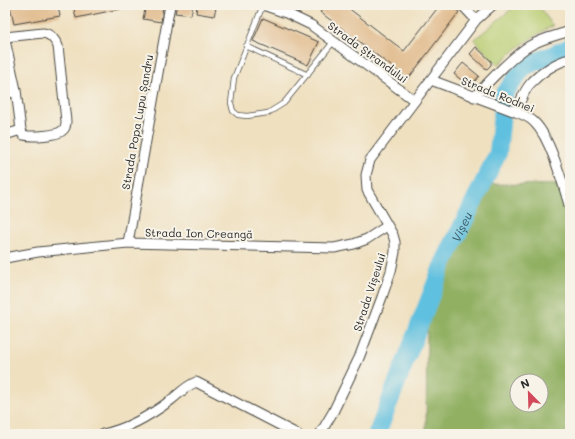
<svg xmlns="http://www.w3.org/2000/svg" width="575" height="439" font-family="Mali,sans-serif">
<rect width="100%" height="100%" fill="#f7f3e8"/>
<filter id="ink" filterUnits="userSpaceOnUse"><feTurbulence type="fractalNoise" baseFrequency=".025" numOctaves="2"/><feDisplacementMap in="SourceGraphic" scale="8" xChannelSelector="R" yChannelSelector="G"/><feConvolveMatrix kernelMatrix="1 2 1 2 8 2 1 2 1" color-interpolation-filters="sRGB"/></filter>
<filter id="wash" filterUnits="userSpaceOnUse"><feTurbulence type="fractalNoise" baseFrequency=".012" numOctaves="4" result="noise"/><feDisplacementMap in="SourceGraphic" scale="16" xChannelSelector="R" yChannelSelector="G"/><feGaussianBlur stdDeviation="0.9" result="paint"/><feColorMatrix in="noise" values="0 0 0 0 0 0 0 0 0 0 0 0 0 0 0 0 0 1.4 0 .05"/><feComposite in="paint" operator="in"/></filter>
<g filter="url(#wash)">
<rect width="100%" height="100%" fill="#efe0c0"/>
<path fill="#b7cc70" stroke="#717c4e" d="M516,5H538L553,26C532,36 515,49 498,65L474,40Z"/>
<path fill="#91b062" stroke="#5e6e46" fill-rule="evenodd" d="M485,184L570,185V434H426L427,324ZM517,381H541V405H517Z"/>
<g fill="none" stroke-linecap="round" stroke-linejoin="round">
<path stroke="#60c0df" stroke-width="18" id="s1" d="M377,434L443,264L498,153L504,94L524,67L570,47"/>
</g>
<g id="blocks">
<path fill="#e0b98a" d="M17,5H58L60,16L14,24L10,6Z
M73,5H120V9L76,18Z
M146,5H163L161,22L143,19Z
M177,5H193L191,15L175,13Z
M197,5H212V7L216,8L214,16L196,13Z
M326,5H348L347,7L404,51L440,5H450L459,12L408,79L320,12Z
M263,18L319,42L308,65L253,41Z
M476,47L491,61V65L487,69L485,68L470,54Z
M463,63L479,76L470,87L454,74Z"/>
</g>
</g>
<g filter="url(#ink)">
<use href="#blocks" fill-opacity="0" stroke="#484641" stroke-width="1"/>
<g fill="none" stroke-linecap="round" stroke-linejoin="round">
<g stroke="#484641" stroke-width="6">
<path id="service" d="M263,5L234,78L231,103L233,111L238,115L247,116L268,113L284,103L334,41
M246,46L308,75"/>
</g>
<g stroke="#484641" stroke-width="11">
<path id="minor" d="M263,5L286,13L311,25L414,100
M462,5L476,20
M5,37L43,33C51,34 54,39 58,46L66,121C66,124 66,128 63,130C58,136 31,137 23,135L21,130L16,90L5,40
M431,80L516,112C523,115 530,117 535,123C551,139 563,185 570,208
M5,95L16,90
M474,97C491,80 507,61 526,48C539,39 555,36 570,31
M516,112C520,103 523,92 530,84C540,73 556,62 570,59
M5,135L21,130
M128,243L170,5
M5,258L38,252L128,243L334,248L354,244L367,239L387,226
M103,434C127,429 151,415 171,400C179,394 186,386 196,382L297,434
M320,434L333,412L359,358L382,297L391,271L395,252V242L393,235L367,190L366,175L370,160L476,20L493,5"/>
</g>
<use href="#service" stroke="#fff" stroke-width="4.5"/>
<use href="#minor" stroke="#fff" stroke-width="9"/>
</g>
</g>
<g text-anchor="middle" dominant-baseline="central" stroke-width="4" stroke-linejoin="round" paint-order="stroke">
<g font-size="11" fill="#2b2b2b" stroke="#f7f3e8">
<text transform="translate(368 52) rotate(36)">Strada Ștrandului</text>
<text transform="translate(498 94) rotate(22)">Strada Rodnei</text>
<text transform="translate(137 122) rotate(-80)">Strada Popa Lupu Șandru</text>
<text transform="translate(199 233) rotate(1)">Strada Ion Creangă</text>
<text transform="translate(369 292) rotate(-72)">Strada Vișeului</text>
</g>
<g font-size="12" font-style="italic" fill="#3b5861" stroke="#f7f3e8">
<text stroke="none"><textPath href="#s1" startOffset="224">Vișeu</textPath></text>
</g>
</g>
<rect width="575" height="439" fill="none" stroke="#f7f3e8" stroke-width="20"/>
<g transform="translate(529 393) rotate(337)"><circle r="19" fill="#f7f3e8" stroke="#a5a39c"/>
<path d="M0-3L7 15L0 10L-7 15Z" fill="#d1495b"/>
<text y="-6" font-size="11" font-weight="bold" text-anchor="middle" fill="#2b2b2b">N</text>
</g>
</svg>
